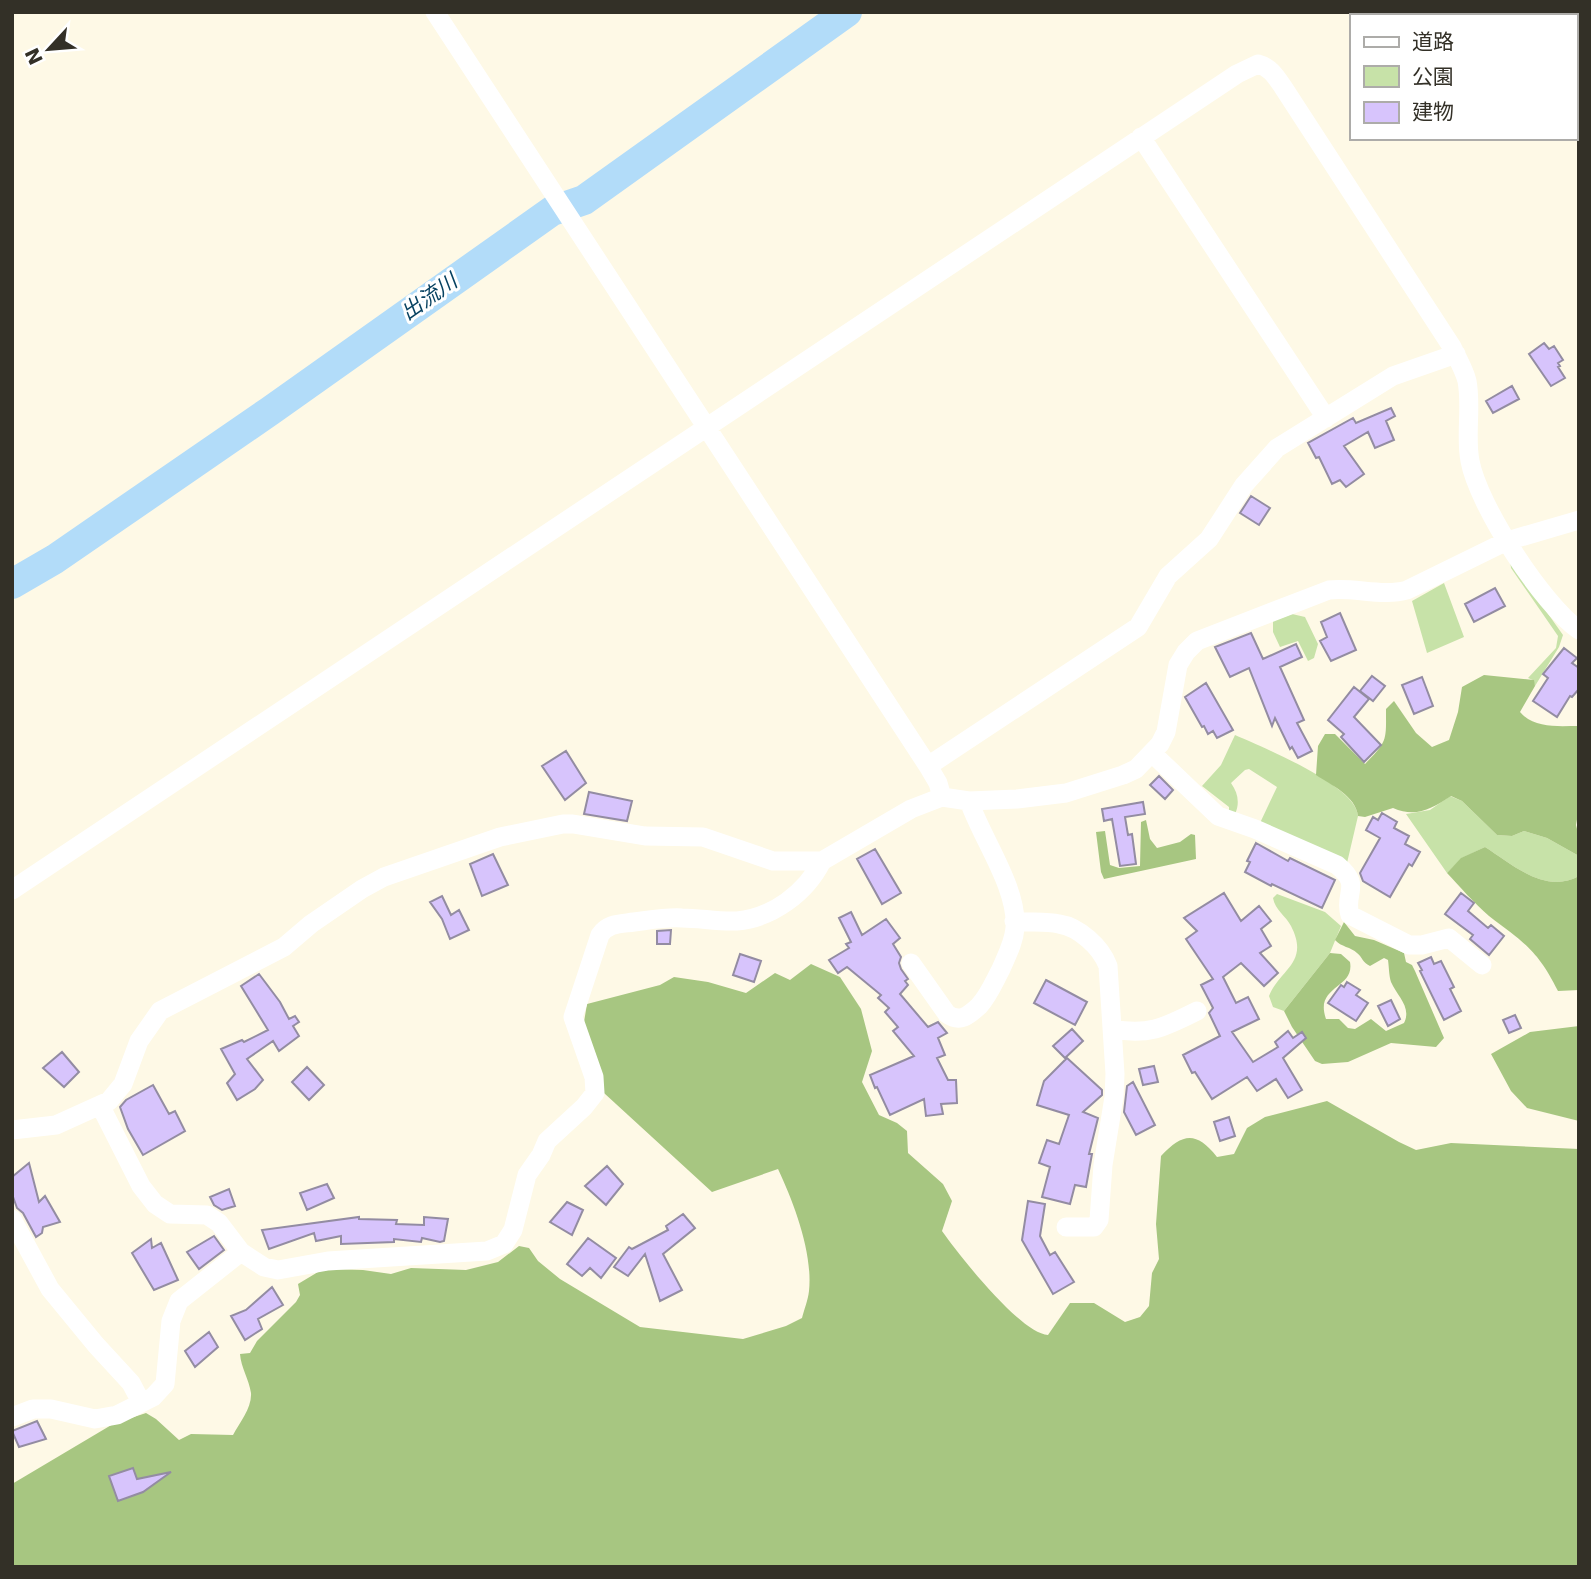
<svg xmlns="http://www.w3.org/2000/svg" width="1591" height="1579" font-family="'DejaVu Sans','Noto Sans JP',sans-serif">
<rect width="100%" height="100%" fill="#fef9e6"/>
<path fill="#c7e2a8" d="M1510,560L1563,635L1559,647L1535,686L1533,680L1528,678L1556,648L1558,636L1511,568Z
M1444,583L1464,637L1427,653L1412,601Z
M1292,614L1305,617L1318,644L1314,658L1308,661L1298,641L1280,647L1273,632V621Z
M1235,735C1262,747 1356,785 1358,816L1347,863L1260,823L1277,787L1249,769L1245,770L1231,783C1238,793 1240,803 1235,814L1229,812V807L1202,786L1221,765Z
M1450,796L1462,801L1497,835L1512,836L1524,831L1547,838L1579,856V876C1545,895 1512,864 1485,847L1462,858L1447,873L1406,814L1430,810Z
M1277,894L1325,912L1341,926L1330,953L1284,1011L1273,1007L1269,996C1280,969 1310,963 1291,926C1286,916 1275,910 1273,898Z"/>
<path fill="#a7c681" d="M1484,675L1534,680L1535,686L1520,712C1534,729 1559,726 1579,726V808L1576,825L1579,837V856L1547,838L1524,831L1512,836L1497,835L1462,801L1451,796C1431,809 1416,818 1393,808L1365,817L1358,816C1356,796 1331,785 1316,775L1318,746L1325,734H1335L1365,764C1388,741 1386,740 1386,709L1394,701L1416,733L1432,747L1449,740L1458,712L1462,687Z
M1146,820L1150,839L1157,848L1180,842L1191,834L1195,835L1196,859L1104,879L1101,872L1096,832L1105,831L1110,865L1119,868L1140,866L1141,822Z
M1485,847C1512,864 1545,895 1579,876V990L1558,991C1537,949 1524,943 1489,916C1474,903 1460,887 1447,873L1461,858Z
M1344,922L1355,936L1374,940L1404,953L1406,962L1412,965L1415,971L1444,1038L1436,1047L1391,1043L1348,1062L1322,1064L1315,1061L1292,1027L1284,1011L1330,953L1341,954L1350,962C1355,989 1314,985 1326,1019H1339L1348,1028L1355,1029L1371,1019L1386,1031L1404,1023C1412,1007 1397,996 1391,982C1389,976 1389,967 1388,960L1384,958L1370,966C1362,962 1363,958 1357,953C1351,947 1341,947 1335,940Z
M811,964L840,977L861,1009L872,1051L862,1082L879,1115L897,1123L907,1131L908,1153L943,1184L952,1201L942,1231C959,1255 1020,1333 1048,1335L1070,1303H1094L1125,1322L1140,1317L1149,1306L1152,1273L1159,1259L1156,1224L1161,1156C1183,1133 1196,1131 1217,1157L1234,1154L1247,1128L1265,1117L1327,1101L1399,1142L1416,1150L1451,1143L1579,1149V1567H12V1484L113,1424L146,1413L156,1419L179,1440L191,1434L233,1435C240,1422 252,1408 251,1393C249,1379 241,1368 240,1354L250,1353L257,1341L296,1302L300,1295L298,1284L323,1269L363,1270L391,1274L411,1268L466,1270L498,1262L519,1246L529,1248L538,1261L560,1279L640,1327L743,1339L786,1326L802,1318C804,1310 808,1300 809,1291C813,1253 794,1203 778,1169L712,1192L604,1093L582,1034L587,1004L660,985L674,977L708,982L746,993L775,973L790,980Z
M1579,1026V1121L1527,1108L1511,1091L1491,1054L1530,1032Z"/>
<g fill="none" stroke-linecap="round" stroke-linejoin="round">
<path stroke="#b2dcf9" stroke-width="30" d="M12,584L55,559L270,411L552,211L584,200L847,12"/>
</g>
<path fill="#d7c4fc" stroke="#938ca2" stroke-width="2" d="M1544,343L1549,349L1554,346L1563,360L1558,363L1560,366L1558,367L1565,378L1551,386L1529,354Z
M1512,386L1519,399L1493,413L1486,401Z
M1391,408L1395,416L1386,421L1394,440L1375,448L1368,432L1344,446L1364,474L1346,487L1340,480L1332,484L1319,457L1316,458L1308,443L1353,418L1356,423Z
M1251,496L1270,508L1259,525L1240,513Z
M1495,588L1505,606L1474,622L1465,604Z
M1340,613L1356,650L1331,661L1320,641L1327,637L1321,622Z
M1251,633L1263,659L1296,644L1302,657L1280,667L1304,720L1297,723L1312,751L1298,758L1292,747L1290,749L1275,718L1272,726L1249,668L1230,677L1215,647Z
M1564,648L1577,658L1572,663L1579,668V689L1572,697L1570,696L1557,717L1533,701L1548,678L1543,674Z
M1372,676L1385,686L1373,701L1360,691Z
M1422,677L1433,706L1414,714L1402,685Z
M1206,683L1233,730L1217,738L1213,731L1208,734L1204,726L1202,727L1185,697Z
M1354,687L1369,699L1354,717L1381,745L1364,762L1341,737L1344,734L1328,720Z
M566,751L586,783L565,800L542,766Z
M1159,776L1173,790L1165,799L1150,785Z
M589,792L632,801L627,821L584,814Z
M1143,802L1145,814L1125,817L1128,835L1132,834L1136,864L1120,866L1112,819L1104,821L1102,809Z
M1382,813L1397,822L1394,828L1409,836L1405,844L1420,852L1412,866L1409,864L1390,897L1363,881L1360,873L1380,838L1366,830L1373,817L1378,820Z
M1256,843L1288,861L1290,858L1335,880L1322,908L1272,884L1271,886L1245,872L1250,862L1247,861Z
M875,849L901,893L882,904L857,859Z
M493,854L508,885L482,896L470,864Z
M1224,893L1241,921L1259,906L1271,921L1261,929L1271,946L1260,953L1278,973L1264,986L1241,963L1223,977L1236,1003L1248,997L1259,1019L1232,1032L1253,1062L1278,1047L1275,1042L1288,1031L1293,1038L1302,1032L1306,1038L1283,1058L1302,1090L1288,1098L1276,1079L1257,1091L1247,1077L1212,1099L1195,1072L1192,1073L1183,1055L1220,1036L1209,1013L1213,1008L1201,985L1213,979L1186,939L1197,931L1184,918Z
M1461,893L1474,903L1468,911L1488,928L1491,925L1504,936L1489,955L1470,939L1473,935L1445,914Z
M442,896L451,915L459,910L469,930L450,939L442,919L430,902Z
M851,912L862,935L886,919L900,938L893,944L901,957L899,963L901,969L908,979L905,981L908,985L900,994L928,1027L938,1022L947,1033L938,1038L945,1055L937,1058L948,1080H956L957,1103L941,1104L943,1114L926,1116L924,1099L890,1115L877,1087L875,1088L870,1075L914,1056L893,1031L898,1027L885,1012L889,1008L878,998L881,995L847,967L838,973L829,960L849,948L846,944L851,942L839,918Z
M671,930L670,944H657V931Z
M740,954L761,961L754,982L733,975Z
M1431,957L1434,964L1441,961L1454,987L1450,989L1461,1011L1444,1020L1420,971L1422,970L1418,963Z
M259,974L280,1002L289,1019L295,1016L299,1022L293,1026L299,1036L279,1051L273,1041L247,1059L263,1080L255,1089L237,1100L227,1083L235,1074L221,1049L242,1040L244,1042L268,1030L241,986Z
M1046,980L1087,1002L1075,1025L1034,1003Z
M1347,982L1360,990L1356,995L1368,1003L1356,1021L1328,1003L1341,985L1344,987Z
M1391,1000L1400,1019L1388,1026L1378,1006Z
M1515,1015L1521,1028L1509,1033L1503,1020Z
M1072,1029L1083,1041L1065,1058L1053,1046Z
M62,1052L79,1072L64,1087L43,1068Z
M1067,1058L1102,1090V1095L1083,1112L1098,1118L1089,1154H1092L1086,1187L1075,1185L1070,1204L1042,1197L1050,1167L1039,1163L1047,1140L1059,1144L1069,1115L1037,1105L1044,1081Z
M1154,1066L1158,1082L1143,1085L1139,1069Z
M307,1067L324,1085L309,1100L292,1082Z
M1133,1082L1155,1125L1136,1135L1124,1112L1127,1086Z
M153,1085L169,1114L175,1111L185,1131L143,1155L128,1129L120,1107L126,1100Z
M1229,1117L1235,1136L1220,1141L1214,1122Z
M29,1163L39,1202L45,1196L60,1222L43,1227L42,1233L36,1237L23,1213L17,1208L12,1194V1177Z
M607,1166L623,1184L606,1205L585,1186Z
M327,1184L334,1198L307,1210L300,1193Z
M229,1189L235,1206L222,1210L214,1205L210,1197Z
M1028,1201L1045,1204L1040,1236L1050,1255L1055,1252L1074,1282L1053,1294L1022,1240Z
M567,1202L583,1210L572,1235L550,1222Z
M683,1214L695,1228L663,1254L682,1290L660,1301L645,1254L628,1276L614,1267L629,1247L632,1249L668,1230L666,1226Z
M359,1217V1219L397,1220L396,1224L424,1225V1217L448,1219L444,1241L440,1242L422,1238L421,1242L394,1239V1242L341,1244V1236L316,1241L314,1233L269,1249L262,1230Z
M214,1236L224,1250L199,1269L187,1252Z
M588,1238L616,1258L601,1278L590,1268L582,1276L567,1264Z
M151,1239L152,1248L161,1243L178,1280L154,1290L132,1253Z
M272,1287L283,1305L258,1319L262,1329L245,1340L231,1316L246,1310Z
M209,1332L218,1347L195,1367L185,1351Z
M37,1421L46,1439L19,1447L12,1431Z
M133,1468L137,1479L171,1472L143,1492L118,1501L109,1476Z"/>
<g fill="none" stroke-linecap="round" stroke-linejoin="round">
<path stroke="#fff" stroke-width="19" d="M435,12L928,766L938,783L942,797
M1141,137L1326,418
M1153,754L1218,816L1255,829L1337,865C1363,886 1343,893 1350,915L1409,945H1422L1449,938L1482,965
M928,766L1138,627L1168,576L1209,539L1244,485L1277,448L1393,376L1456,354
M12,890L1237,74L1258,64C1270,67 1276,77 1283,87L1452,347C1457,358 1464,369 1467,381C1472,407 1465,435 1470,461C1478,505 1542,604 1579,630
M1014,921C1029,923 1045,921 1059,924C1079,927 1101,947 1108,966L1115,1074L1114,1097L1103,1165L1099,1220L1094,1227H1066
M911,963L947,1014C960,1023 968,1016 979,1006C989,995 994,982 1001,969C1007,955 1014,942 1015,928C1018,888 982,839 969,801
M1112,1029C1149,1036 1165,1027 1197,1011
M100,1105L141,1186L155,1204L170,1214L207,1215L219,1223L241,1252L264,1267L278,1270L328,1261L487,1251L504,1244L513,1230L527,1175L541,1155L547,1141L584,1107L595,1093L594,1077L573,1017L600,935C608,923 620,924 634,922C650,920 666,917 682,918C700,918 718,922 737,921C772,918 806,893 822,861
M12,1130L56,1125L109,1101L123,1084L139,1041L160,1011L284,947L311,924L362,889L384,877L500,837L563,824H573L645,836L703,837L773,861H822L911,809L942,797L969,801L1017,799L1066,793L1123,775L1136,769L1160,744L1166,732L1178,665L1186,652L1197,641L1329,590C1354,587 1383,597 1407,590L1507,541L1579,520
M12,1219L50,1289L96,1345L131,1383L141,1402
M12,1417L33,1409H51L95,1419L117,1415L153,1397L165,1384L171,1321L179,1301L241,1252"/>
</g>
<g text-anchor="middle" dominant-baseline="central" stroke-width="6" stroke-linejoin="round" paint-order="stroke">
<g font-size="21" font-style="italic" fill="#074261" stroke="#fff">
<text transform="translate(429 297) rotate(-35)">出流川</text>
</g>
</g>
<rect width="1591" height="1579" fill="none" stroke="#333027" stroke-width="28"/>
<rect x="1350" y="14" width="228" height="126" fill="#ffffff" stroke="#adaca9" stroke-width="2"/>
<rect x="1364" y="37" width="35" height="10" fill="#ffffff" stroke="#adaca9" stroke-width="2"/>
<text x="1412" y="49" font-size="21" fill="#333027">道路</text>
<rect x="1364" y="66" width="35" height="21" fill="#c7e2a8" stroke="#adaca9" stroke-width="2"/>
<text x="1412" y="84" font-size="21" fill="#333027">公園</text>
<rect x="1364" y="102" width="35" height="21" fill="#d7c4fc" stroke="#adaca9" stroke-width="2"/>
<text x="1412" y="119" font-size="21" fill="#333027">建物</text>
<g transform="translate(49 49) rotate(244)" stroke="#ffffff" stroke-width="5" paint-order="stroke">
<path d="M0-5L12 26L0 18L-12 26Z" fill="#333027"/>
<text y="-10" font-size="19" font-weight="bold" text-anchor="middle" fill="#333027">N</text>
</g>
</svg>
